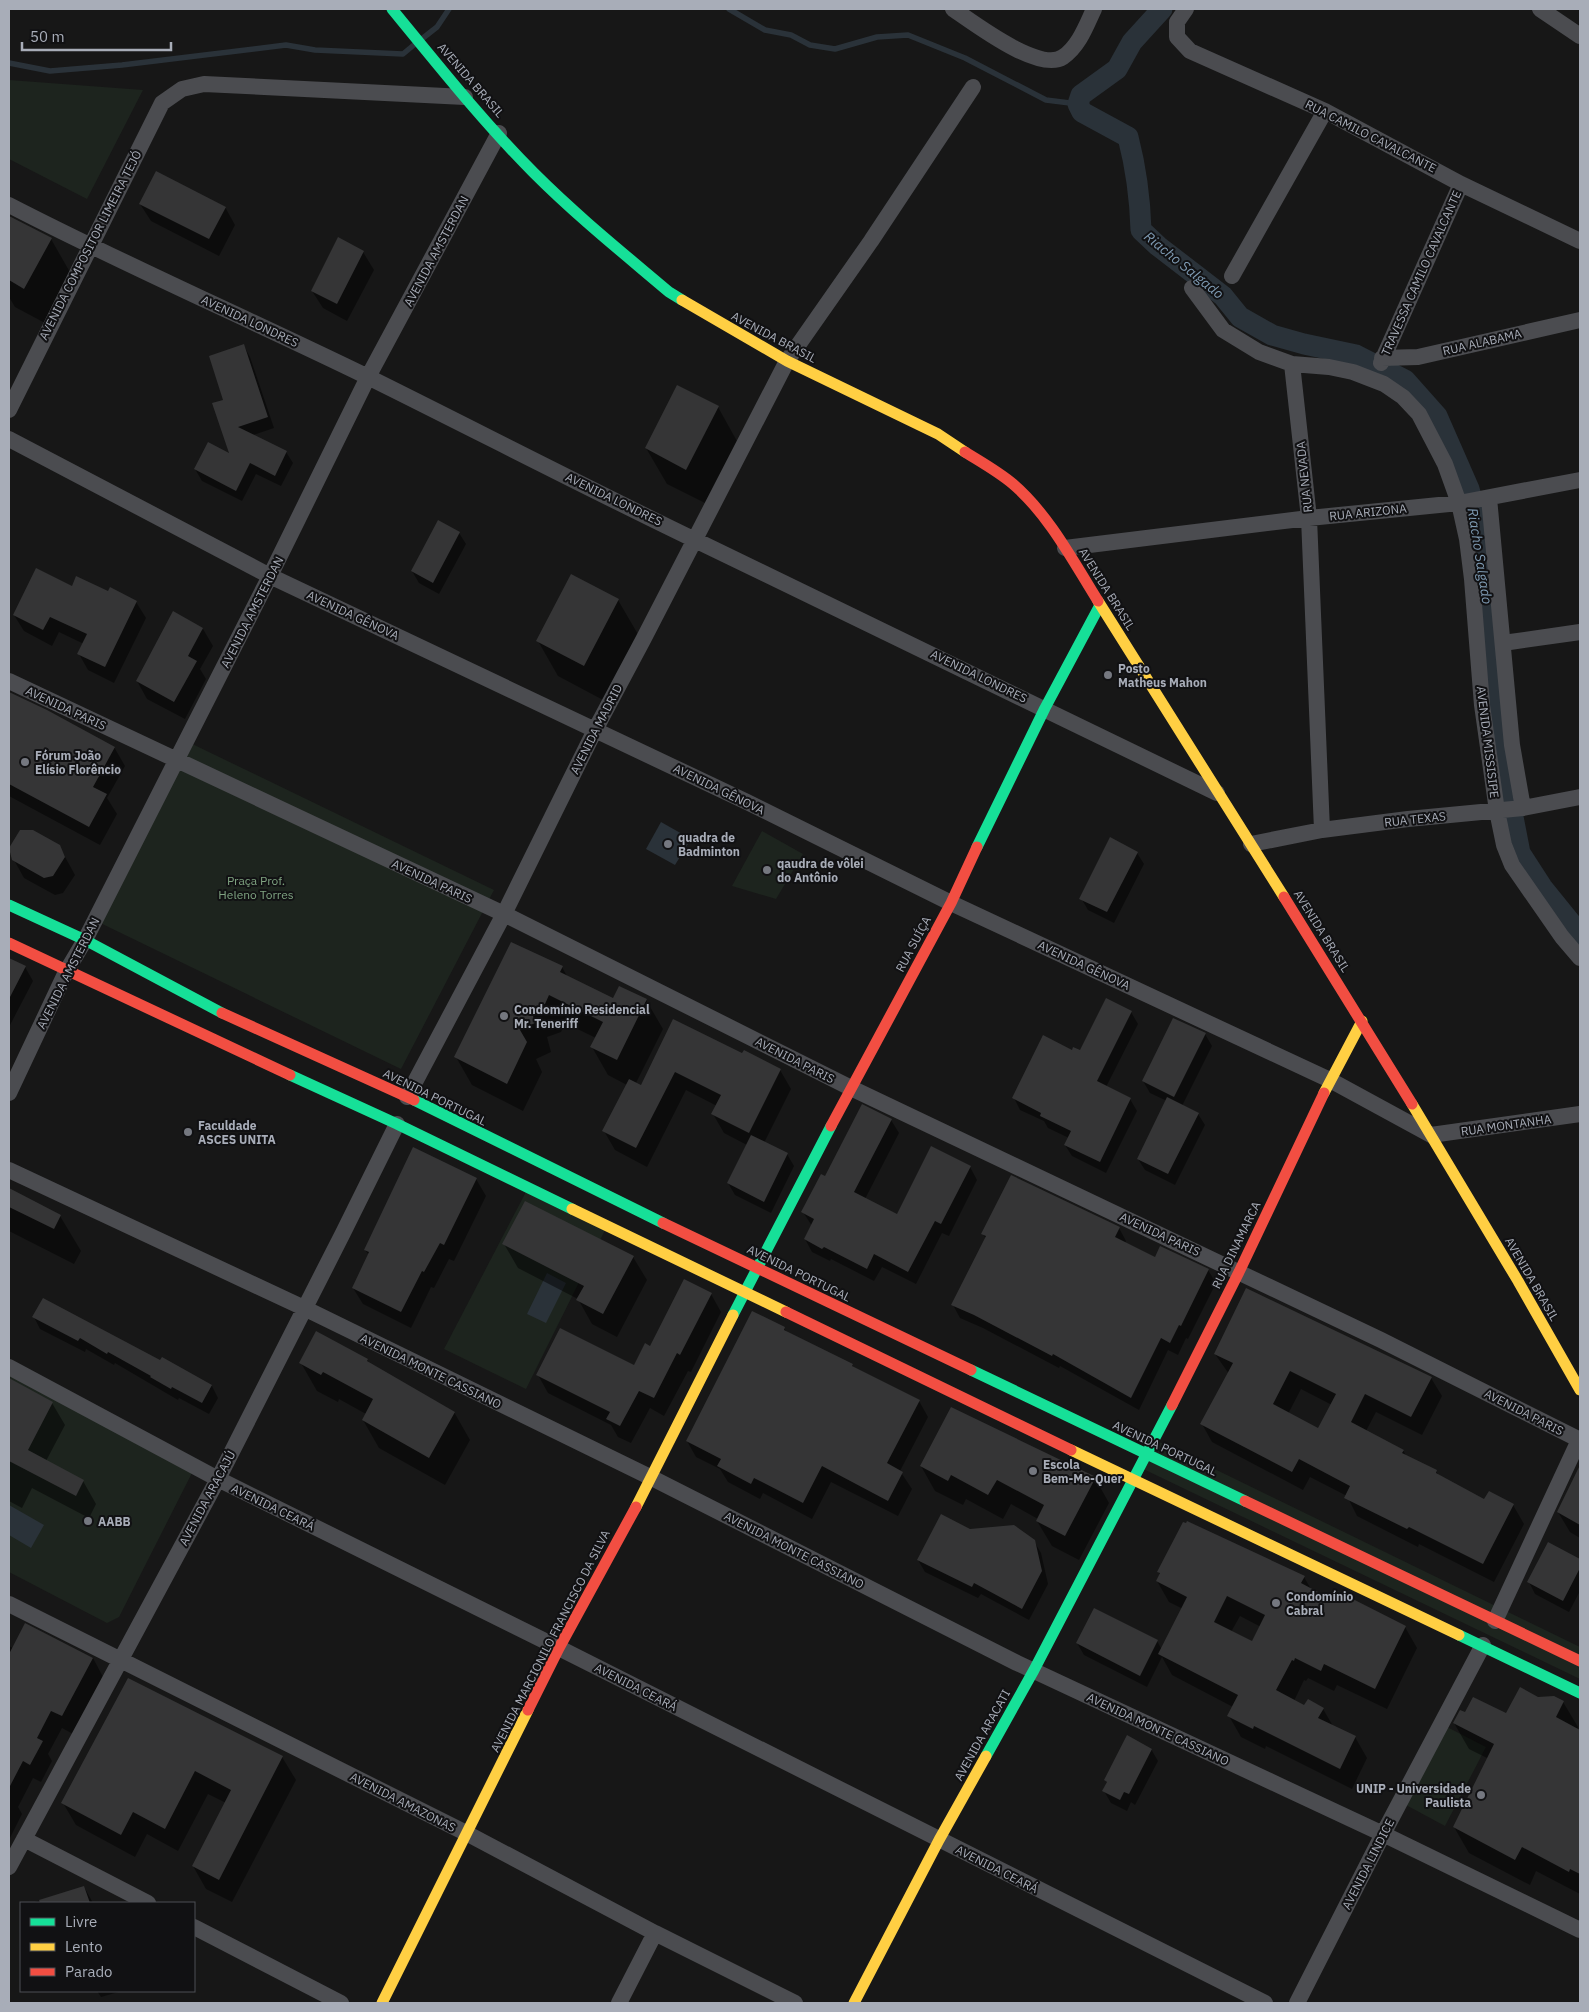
<svg xmlns="http://www.w3.org/2000/svg" width="1589" height="2012" font-family="'IBM Plex Sans',sans-serif">
<rect width="100%" height="100%" fill="#171717"/>
<path fill="#1d241e" d="M9,80L143,90L87,199L9,159Z
M182,739L494,890L401,1069L90,918Z
M762,831L803,854L776,899L732,886Z
M528,1188L607,1226L526,1389L444,1349Z
M9,1364L194,1469L119,1617L107,1623L9,1572Z
M1151,1438L1580,1647V1679L1135,1465Z
M1447,1727L1486,1747L1445,1826L1406,1805Z"/>
<path fill="#2a3239" d="M661,822L691,839L675,865L646,849Z
M547,1273L566,1283L546,1323L527,1314Z
M9,1505L44,1525L31,1548L9,1535Z"/>
<path fill="#0007" fill-rule="evenodd" d="M140,204L225,207L235,225L219,256L151,221Z
M10,218L51,239L71,274L45,323L15,307L9,297V222Z
M363,252L374,270L347,321L323,308L312,291Z
M244,346L250,357L274,428L253,435L286,452L293,463L281,486L256,474L242,501L202,481L195,469L231,456L224,400Z
M718,407L738,443L707,504L667,484L646,448Z
M459,533L466,544L439,594L419,583L412,571Z
M72,588L108,593L136,602L146,618L114,683L88,670L79,654L84,644L59,632L52,646L24,631L14,615Z
M618,600L639,636L605,701L558,676L538,641Z
M203,629L213,646L200,669L206,679L185,719L147,699L137,681Z
M9,693L46,711L114,747L125,766L107,798L117,814L100,845L9,796Z
M59,846L75,875L63,893L55,895L24,878L14,860Z
M1137,853L1144,864L1114,923L1088,910L1081,898Z
M9,958L25,967L33,981L9,1027Z
M562,967L568,978L614,1000H646L663,1029L636,1083L642,1086L674,1021L743,1054L780,1070L791,1089L764,1143L787,1154L794,1166L771,1213L735,1195L728,1183L747,1145L724,1133L713,1114L717,1106L686,1090L647,1167L615,1150L604,1131L627,1085L608,1075L592,1047L596,1038L565,1023L561,1032L547,1037L551,1052L536,1059L542,1072L523,1111L472,1085L456,1057Z
M1131,1012L1138,1024L1106,1087L1130,1099L1137,1111L1106,1173L1072,1156L1065,1145L1069,1138L1048,1128L1044,1121L1020,1110L1014,1098L1073,1051L1080,1052Z
M1205,1034L1212,1046L1182,1106L1198,1114L1205,1125L1175,1185L1145,1170L1138,1159L1167,1101L1150,1093L1143,1081Z
M891,1120L899,1133L865,1199L898,1215L970,1167L977,1180L949,1236L942,1233L916,1284L882,1267L874,1281L831,1259L830,1261L812,1252L805,1239L812,1226L803,1212L826,1178Z
M476,1179L486,1196L454,1261L449,1259L434,1288L431,1287L411,1328L363,1304L353,1288L369,1255L365,1250Z
M9,1190L60,1216L81,1251L74,1264L9,1231Z
M1119,1228L1126,1241L1125,1243L1155,1258L1161,1248L1208,1270L1216,1283L1188,1339L1186,1338L1178,1355L1168,1350L1139,1410L1060,1366L1059,1368L983,1328L960,1318L953,1305L986,1239L983,1234Z
M504,1244L633,1257L647,1280L617,1337L592,1324L578,1299L518,1268Z
M711,1294L721,1312L691,1372L688,1371L664,1416L650,1408L631,1443L618,1437L611,1425L548,1393L538,1375L635,1367L651,1347Z
M34,1317L161,1361L162,1359L212,1386L218,1398L209,1414L179,1398L178,1400L115,1363L114,1365L86,1349L85,1352L40,1329Z
M784,1328L787,1333L852,1365L854,1368L919,1401L928,1417L900,1471L912,1489L898,1516L831,1482L812,1519L763,1493L760,1499L728,1482L720,1469L696,1457L687,1441Z
M1215,1354L1431,1378L1442,1396L1422,1435L1376,1412L1366,1431L1403,1450L1406,1456L1436,1471L1439,1476L1485,1501L1513,1505L1524,1524L1494,1582L1419,1544L1418,1547L1357,1516L1347,1496L1310,1477L1303,1490L1212,1442L1202,1424L1229,1374ZM1301,1389L1332,1405L1319,1429L1288,1414Z
M367,1360L370,1364L454,1412L470,1440L445,1485L379,1448L363,1420L366,1414L339,1399L338,1402L317,1391L301,1363Z
M9,1380L52,1403L65,1425L46,1461L83,1481L96,1504L89,1518L32,1488L22,1508L9,1501Z
M921,1466L1095,1478L1109,1503L1079,1560L1052,1546L1037,1521L1038,1519L1011,1504L1003,1519L966,1499L963,1505L935,1491Z
M1572,1483L1580,1487V1538L1570,1532L1558,1512Z
M969,1530L1034,1541L1041,1553L1048,1584L1029,1620L981,1594L978,1598L925,1572L918,1560Z
M1549,1544L1580,1560V1591L1569,1612L1535,1594L1529,1582Z
M1158,1571L1304,1577L1312,1591L1333,1602L1405,1627L1417,1648L1387,1709L1337,1685L1334,1691L1308,1678L1306,1681L1304,1680L1294,1701L1305,1707L1323,1709L1333,1726L1355,1737L1367,1758L1352,1789L1266,1746L1265,1749L1241,1737L1229,1716L1233,1707L1172,1675L1162,1657L1147,1687L1084,1655L1077,1643L1157,1641L1162,1650L1183,1609L1169,1602L1157,1581L1160,1575ZM1240,1616L1261,1627L1252,1643L1231,1632Z
M9,1646L13,1648L93,1658L103,1677L73,1734L62,1728L48,1754L52,1761L41,1782L33,1778L18,1807L22,1814L10,1838Z
M129,1680L282,1757L296,1780L232,1902L206,1889L193,1866L226,1803L208,1794L178,1851L147,1834L135,1857L76,1825L63,1803Z
M1538,1698L1563,1702L1578,1727L1577,1730L1580,1732V1894L1536,1871L1530,1885L1469,1853L1454,1827L1489,1759L1469,1749L1454,1723L1465,1714L1506,1715Z
M1151,1749L1158,1761L1135,1805L1131,1802L1127,1811L1111,1803L1104,1791L1108,1784L1105,1780Z
M84,1887L93,1903H31Z
M97,1991H122L101,1997Z"/>
<g fill="none" stroke-linecap="round" stroke-linejoin="round">
<path stroke="#2a3239" stroke-width="5.5" d="M729,9L765,30L791,35L810,45L835,49L877,37L908,35L965,58L1046,100L1078,104
M423,38L437,27L449,9
M9,63L50,71L122,65L286,45L315,50L403,54L415,44"/>
<path stroke="#2a3239" stroke-width="21" d="M1162,9L1132,42L1117,69L1081,95L1078,104L1082,112L1128,137C1136,168 1140,197 1141,230L1158,246L1223,296L1240,317L1272,335L1304,344L1356,355L1405,380L1437,416L1469,489L1477,518L1513,817L1520,853L1542,887L1580,934"/>
</g>
<path fill="#353536" fill-rule="evenodd" d="M156,171L226,207L209,239L139,204Z
M9,216L52,238L24,289L9,280Z
M338,237L364,251L337,304L311,291Z
M244,344L268,417L238,427L287,451L275,476L250,463L236,491L194,469L208,442L229,453L212,403L223,400L209,356Z
M677,385L719,406L686,470L645,448Z
M438,520L460,532L433,583L411,571Z
M36,568L72,586L76,576L108,591L110,587L137,601L105,667L77,654L87,634L50,617L43,630L13,615Z
M571,574L619,599L584,666L536,641Z
M173,611L203,628L188,656L197,661L174,702L136,681Z
M9,692L47,710L115,747L93,787L107,794L89,827L9,784Z
M20,830H33L60,845L65,857L53,876L44,878L12,860L9,848Z
M1110,837L1138,852L1107,912L1079,899Z
M511,942L563,966L560,972L613,998L619,986L647,999L617,1060L590,1047L603,1022L549,995L545,1004L531,1008L535,1023L520,1030L527,1042L507,1084L454,1057Z
M9,958L26,966L9,999Z
M1106,998L1132,1011L1097,1081L1131,1098L1100,1162L1064,1145L1071,1131L1040,1116L1041,1113L1012,1098L1043,1035L1072,1050L1073,1047L1080,1050Z
M1173,1018L1206,1033L1174,1097L1142,1081Z
M673,1019L742,1053L744,1050L781,1069L749,1133L711,1114L721,1095L675,1072L636,1148L602,1131L629,1079L641,1085Z
M1167,1097L1199,1113L1168,1174L1137,1159Z
M862,1104L892,1119L854,1192L897,1214L931,1146L971,1166L941,1224L935,1221L908,1272L874,1254L867,1269L824,1247L822,1249L804,1239L814,1219L801,1212L821,1174L825,1176Z
M751,1135L788,1153L764,1202L727,1183Z
M413,1147L477,1178L444,1245L440,1243L424,1272L422,1271L401,1312L352,1288L369,1252L364,1250Z
M1011,1175L1120,1227L1115,1237L1155,1257L1160,1246L1209,1269L1181,1326L1179,1325L1170,1343L1161,1338L1131,1398L1053,1354L1052,1356L974,1315L951,1305L986,1236L981,1234Z
M9,1188L61,1215L54,1229L9,1207Z
M525,1201L634,1256L603,1314L576,1300L584,1286L502,1244Z
M684,1279L712,1293L680,1355L677,1353L654,1398L639,1391L620,1426L606,1419L610,1412L536,1375L560,1328L634,1365L645,1343L650,1346Z
M1246,1288L1432,1377L1411,1417L1365,1394L1351,1422L1404,1450L1402,1453L1437,1470L1436,1473L1484,1499L1489,1491L1514,1504L1483,1564L1409,1527L1407,1529L1344,1498L1350,1486L1299,1459L1292,1472L1200,1424L1233,1363L1214,1354ZM1290,1371L1336,1394L1318,1428L1273,1404Z
M43,1298L160,1360L162,1357L212,1385L202,1403L172,1387L171,1389L150,1377L151,1376L108,1352L107,1354L80,1338L78,1341L32,1317Z
M752,1311L785,1327L784,1330L853,1364L852,1366L920,1400L887,1463L903,1472L888,1501L822,1466L803,1503L754,1478L751,1484L717,1466L721,1459L686,1441Z
M316,1331L368,1359L367,1361L455,1412L429,1458L362,1420L373,1399L323,1372L321,1375L299,1363Z
M9,1378L53,1402L28,1450L84,1480L76,1496L9,1461Z
M951,1407L1096,1477L1065,1536L1036,1521L1044,1505L997,1480L988,1495L951,1475L948,1481L920,1466Z
M1580,1465V1525L1557,1512Z
M941,1514L970,1529L1014,1525L1035,1540L1042,1571L1022,1609L974,1583L972,1587L917,1560Z
M1187,1521L1305,1576L1301,1583L1333,1600L1337,1591L1406,1626L1375,1689L1324,1664L1321,1671L1295,1658L1294,1661L1292,1660L1276,1690L1304,1705L1308,1699L1324,1708L1318,1718L1356,1736L1340,1769L1254,1726L1253,1729L1227,1716L1238,1695L1158,1654L1187,1597L1156,1581L1160,1573L1157,1572L1183,1522L1186,1523ZM1227,1596L1265,1615L1252,1641L1214,1622Z
M1548,1542L1580,1559V1568L1563,1601L1527,1582Z
M1094,1608L1158,1640L1140,1676L1076,1643Z
M25,1623L93,1658L62,1716L51,1711L37,1738L43,1741L30,1765L23,1761L9,1788V1654Z
M128,1678L283,1756L219,1880L192,1866L231,1790L195,1771L165,1829L133,1812L121,1835L61,1803Z
M1520,1687L1538,1697L1554,1696L1564,1701L1556,1717L1580,1730V1874L1570,1869L1569,1872L1522,1847L1515,1860L1453,1827L1494,1744L1453,1723L1460,1710L1465,1712L1473,1697L1506,1713Z
M1127,1735L1152,1749L1129,1794L1124,1792L1120,1800L1102,1791L1107,1782L1104,1780Z
M84,1886L90,1903H40L39,1900Z"/>
<g fill="none" stroke-linecap="round" stroke-linejoin="round">
<path stroke="#4b4c50" stroke-width="16" d="M953,9C974,23 1039,73 1063,57C1079,46 1086,26 1094,9
M1186,9L1177,22V37L1190,51L1325,111L1461,184L1580,241
M1540,9L1580,36
M9,205C127,266 249,319 368,377C477,431 585,487 695,540C869,624 1043,708 1217,793
M1232,276L1325,111
M1192,288L1223,330L1259,352L1292,364L1329,367L1353,372L1384,384L1403,397L1419,414L1445,464L1459,503L1467,539L1472,579L1482,705L1497,811L1504,845L1512,865L1562,937L1580,958
M1382,358L1418,357L1580,320
M1381,363L1461,184
M1292,364L1309,518L1322,830
M9,410L162,103L182,89L204,84L465,97
M9,439L270,576L747,802L951,903L1330,1080L1431,1135L1580,1114
M1489,498L1512,745L1523,808
M1065,548L1309,518L1459,503L1580,480
M1503,643L1580,632
M9,681L504,914L851,1088L1381,1340L1580,1440
M1251,844L1322,830L1408,819L1523,808L1580,797
M9,1093L66,972L85,940L270,576L368,377L499,133
M407,1097L504,914L595,730L643,640L787,361L871,241L973,87
M9,1170L304,1308L652,1478L1017,1663L1383,1834L1580,1930
M9,1367L218,1479L559,1648L1265,2003
M9,1604L468,1834L655,1933L795,2003
M1495,1621L1579,1440
M24,1839L148,1903
M9,1867L218,1479L343,1233L397,1124
M194,1927L341,2003
M619,2003L655,1933
M1297,2003L1383,1834L1483,1645"/>
<path stroke="#16e098" stroke-width="11" d="M392,9C438,65 483,122 534,173C577,216 623,253 669,292L682,300
M977,847L1045,708L1100,605
M9,905L85,940L222,1013
M290,1075L397,1124L572,1209
M414,1100L663,1223
M733,1315L831,1126
M971,1370L1245,1501
M1459,1635L1580,1693
M986,1756L1034,1670L1172,1405"/>
<path stroke="#ffcf43" stroke-width="11" d="M682,300L787,361L938,434L965,452
M1098,601L1284,897
M1324,1093L1362,1021
M1412,1104L1518,1281L1580,1390
M572,1209L786,1312
M1071,1450L1459,1635
M636,1507L733,1315
M382,2003L528,1710
M854,2003L939,1840L986,1756"/>
<path stroke="#f24e42" stroke-width="11" d="M965,452C981,462 999,472 1013,484C1049,515 1073,561 1098,601
M1284,897L1412,1104
M9,943L290,1075
M222,1013L414,1100
M831,1126L951,903L977,847
M663,1223L971,1370
M786,1312L1071,1450
M1172,1405L1239,1272L1324,1093
M1245,1501L1580,1661
M528,1710L559,1648L636,1507"/>
</g>
<g fill="#757880" stroke="#111113" stroke-width="2">
<circle cx="1108" cy="675" r="5"/>
<circle cx="25" cy="762" r="5"/>
<circle cx="668" cy="844" r="5"/>
<circle cx="767" cy="870" r="5"/>
<circle cx="504" cy="1016" r="5"/>
<circle cx="188" cy="1132" r="5"/>
<circle cx="1033" cy="1471" r="5"/>
<circle cx="88" cy="1521" r="5"/>
<circle cx="1276" cy="1603" r="5"/>
<circle cx="1481" cy="1795" r="5"/>
</g>
<g text-anchor="middle" dominant-baseline="central" stroke-width="4" stroke-linejoin="round" paint-order="stroke">
<g font-size="12" fill="#a8adb8" stroke="#111113">
<text transform="translate(471 80) rotate(49)">AVENIDA BRASIL</text>
<text transform="translate(1371 136) rotate(27)">RUA CAMILO CAVALCANTE</text>
<text transform="translate(90 245) rotate(-63)">AVENIDA COMPOSITOR LIMEIRA TEJÓ</text>
<text transform="translate(436 251) rotate(-62)">AVENIDA AMSTERDAN</text>
<text transform="translate(1421 273) rotate(-66)">TRAVESSA CAMILO CAVALCANTE</text>
<text transform="translate(250 321) rotate(25)">AVENIDA LONDRES</text>
<text transform="translate(774 337) rotate(28)">AVENIDA BRASIL</text>
<text transform="translate(1482 342) rotate(-13)">RUA ALABAMA</text>
<text transform="translate(1304 477) rotate(-96)">RUA NEVADA</text>
<text transform="translate(614 499) rotate(26)">AVENIDA LONDRES</text>
<text transform="translate(1368 512) rotate(-6)">RUA ARIZONA</text>
<text transform="translate(1107 589) rotate(58)">AVENIDA BRASIL</text>
<text transform="translate(252 612) rotate(-63)">AVENIDA AMSTERDAN</text>
<text transform="translate(353 615) rotate(25)">AVENIDA GÊNOVA</text>
<text transform="translate(979 676) rotate(26)">AVENIDA LONDRES</text>
<text transform="translate(66 708) rotate(25)">AVENIDA PARIS</text>
<text transform="translate(596 729) rotate(-63)">AVENIDA MADRID</text>
<text transform="translate(1488 742) rotate(83)">AVENIDA MISSISIPE</text>
<text transform="translate(719 789) rotate(26)">AVENIDA GÊNOVA</text>
<text transform="translate(1415 819) rotate(-6)">RUA TEXAS</text>
<text transform="translate(432 881) rotate(25)">AVENIDA PARIS</text>
<text transform="translate(1322 931) rotate(58)">AVENIDA BRASIL</text>
<text transform="translate(913 944) rotate(-62)">RUA SUÍÇA</text>
<text transform="translate(1084 965) rotate(25)">AVENIDA GÊNOVA</text>
<text transform="translate(68 973) rotate(-63)">AVENIDA AMSTERDAN</text>
<text transform="translate(795 1060) rotate(27)">AVENIDA PARIS</text>
<text transform="translate(435 1097) rotate(26)">AVENIDA PORTUGAL</text>
<text transform="translate(1506 1125) rotate(-8)">RUA MONTANHA</text>
<text transform="translate(1160 1234) rotate(25)">AVENIDA PARIS</text>
<text transform="translate(1236 1245) rotate(-64)">RUA DINAMARCA</text>
<text transform="translate(799 1273) rotate(26)">AVENIDA PORTUGAL</text>
<text transform="translate(1532 1279) rotate(60)">AVENIDA BRASIL</text>
<text transform="translate(431 1371) rotate(26)">AVENIDA MONTE CASSIANO</text>
<text transform="translate(1524 1412) rotate(27)">AVENIDA PARIS</text>
<text transform="translate(1165 1448) rotate(25)">AVENIDA PORTUGAL</text>
<text transform="translate(207 1498) rotate(-62)">AVENIDA ARACAJÚ</text>
<text transform="translate(273 1507) rotate(26)">AVENIDA CEARÁ</text>
<text transform="translate(794 1550) rotate(27)">AVENIDA MONTE CASSIANO</text>
<text transform="translate(550 1641) rotate(-63)">AVENIDA MARCIONILO FRANCISCO DA SILVA</text>
<text transform="translate(636 1687) rotate(27)">AVENIDA CEARÁ</text>
<text transform="translate(1158 1729) rotate(25)">AVENIDA MONTE CASSIANO</text>
<text transform="translate(982 1735) rotate(-61)">AVENIDA ARACATI</text>
<text transform="translate(403 1802) rotate(27)">AVENIDA AMAZONAS</text>
<text transform="translate(1368 1864) rotate(-63)">AVENIDA LINDICE</text>
<text transform="translate(997 1869) rotate(27)">AVENIDA CEARÁ</text>
</g>
<g font-size="12" font-weight="bold" fill="#a8adb8" stroke="#111113" text-anchor="start">
<text x="1118" y="668">Posto<tspan x="1118" dy="14">Matheus Mahon</tspan></text>
<text x="35" y="755">Fórum João<tspan x="35" dy="14">Elísio Florêncio</tspan></text>
<text x="678" y="837">quadra de<tspan x="678" dy="14">Badminton</tspan></text>
<text x="777" y="863">qaudra de vôlei<tspan x="777" dy="14">do Antônio</tspan></text>
<text x="514" y="1009">Condomínio Residencial<tspan x="514" dy="14">Mr. Teneriff</tspan></text>
<text x="198" y="1125">Faculdade<tspan x="198" dy="14">ASCES UNITA</tspan></text>
<text x="1043" y="1464">Escola<tspan x="1043" dy="14">Bem-Me-Quer</tspan></text>
<text x="98" y="1521">AABB</text>
<text x="1286" y="1596">Condomínio<tspan x="1286" dy="14">Cabral</tspan></text>
<text x="1471" y="1788" text-anchor="end">UNIP - Universidade<tspan x="1471" dy="14">Paulista</tspan></text>
</g>
<g font-size="12" fill="#7fa381" stroke="#111113">
<text x="256" y="880">Praça Prof.<tspan x="256" dy="14">Heleno Torres</tspan></text>
</g>
<g font-size="14" font-style="italic" fill="#7f9bb3" stroke="#111113">
<text transform="translate(1184 265) rotate(39)">Riacho Salgado</text>
<text transform="translate(1480 556) rotate(81)">Riacho Salgado</text>
</g>
</g>
<rect width="1589" height="2012" fill="none" stroke="#a8adb8" stroke-width="20"/>
<rect x="20" y="1902" width="175" height="90" fill="#111113" stroke="#4d4f55"/>
<rect x="30" y="1918" width="25" height="8" fill="#16e098" stroke="#4d4f55"/>
<text x="65" y="1927" font-size="15" fill="#a8adb8">Livre</text>
<rect x="30" y="1943" width="25" height="8" fill="#ffcf43" stroke="#4d4f55"/>
<text x="65" y="1952" font-size="15" fill="#a8adb8">Lento</text>
<rect x="30" y="1968" width="25" height="8" fill="#f24e42" stroke="#4d4f55"/>
<text x="65" y="1977" font-size="15" fill="#a8adb8">Parado</text>
<path d="M22 42v8h149v-8" fill="none" stroke="#a8adb8" stroke-width="2.5"/>
<text x="30" y="42" font-size="15" fill="#a8adb8" stroke="#111113" stroke-width="4" paint-order="stroke">50 m</text>
</svg>
